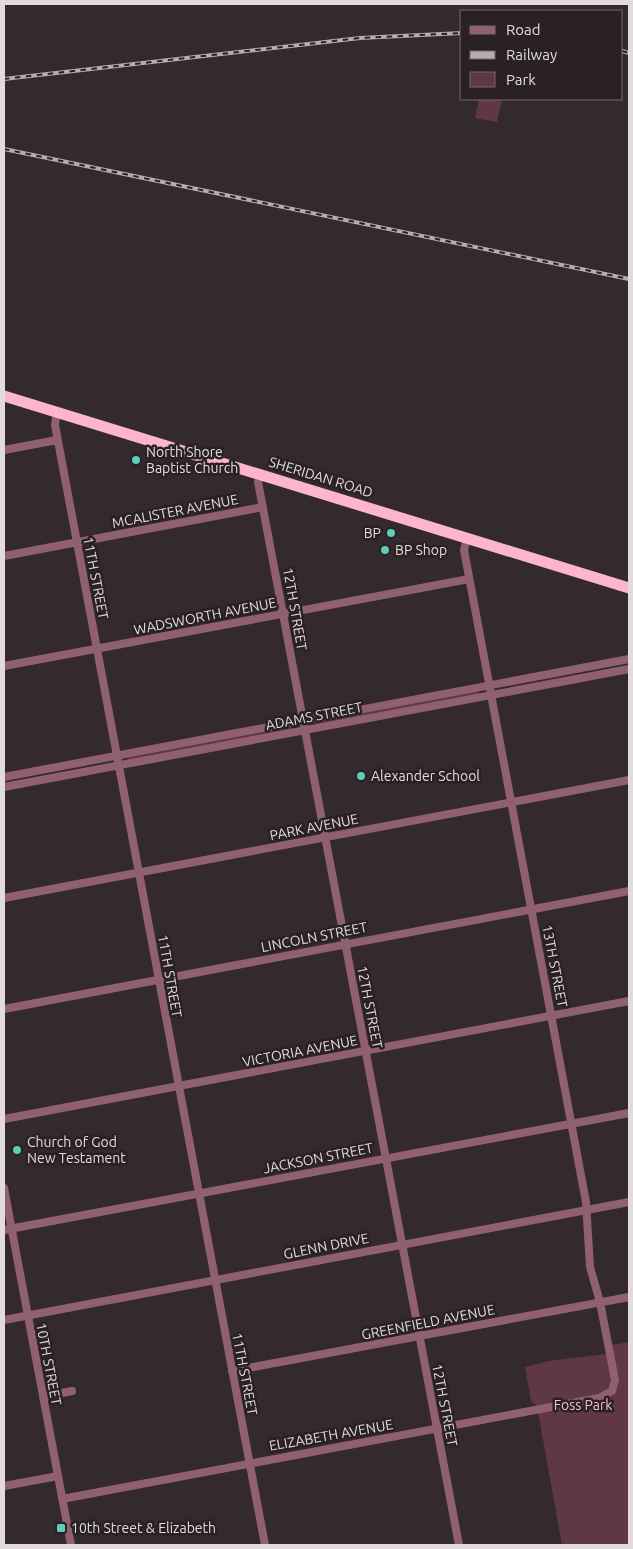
<svg xmlns="http://www.w3.org/2000/svg" width="633" height="1549" font-family="Ubuntu,sans-serif">
<rect width="100%" height="100%" fill="#342a2d"/>
<path fill="#603745" d="M479,99H502L497,122L475,118Z
M478,691L479,694L316,724L317,722Z
M291,727L292,729L130,760L128,758Z
M629,1342V1545H562L537,1406L531,1401L525,1367L549,1361L606,1354L611,1345Z"/>
<g fill="none" stroke-linecap="round" stroke-linejoin="round">
<path stroke="#90606f" stroke-width="8" d="M57,411L55,425L265,1545
M4,450L57,440
M260,474L258,482L459,1545
M4,556L263,507
M4,666L469,579
M4,777L629,659
M4,787L629,669
M4,898L629,780
M4,1009L629,891
M4,1119L629,1001
M4,1188L71,1545
M4,1230L629,1113
M4,1320L629,1202
M232,1371L629,1297
M43,1397L72,1391
M4,1486L58,1476
M62,1499L599,1398L612,1391L615,1380L600,1302L590,1267L586,1202L464,550L467,538"/>
<path stroke="#fcb5cb" stroke-width="11" d="M4,396L629,588"/>
<g stroke="#b5adaf" stroke-width="4">
<path id="rail" d="M622,51L629,53
M4,79L360,38L462,33
M4,149L629,279"/>
</g>
<use href="#rail" stroke="#2a2123" stroke-width="2" stroke-dasharray="5.5" stroke-linecap="butt"/>
</g>
<g fill="#5dceb9" stroke="#2a2123" stroke-width="2">
<circle cx="136" cy="460" r="5"/>
<circle cx="391" cy="533" r="5"/>
<circle cx="385" cy="550" r="5"/>
<circle cx="361" cy="776" r="5"/>
<circle cx="17" cy="1150" r="5"/>
<rect x="56" y="1523" width="10" height="10" rx="2.5"/>
</g>
<g text-anchor="middle" dominant-baseline="central" stroke-width="5" stroke-linejoin="round" paint-order="stroke">
<g font-size="14" fill="#e2dbdc" stroke="#2a2123" text-anchor="start">
<text x="146" y="452">North Shore<tspan x="146" dy="16">Baptist Church</tspan></text>
<text x="381" y="533" text-anchor="end">BP</text>
<text x="395" y="550">BP Shop</text>
<text x="371" y="776">Alexander School</text>
<text x="27" y="1142">Church of God<tspan x="27" dy="16">New Testament</tspan></text>
<text x="71" y="1528">10th Street &amp; Elizabeth</text>
</g>
<g font-size="14" fill="#e2dbdc" stroke="#2a2123">
<text transform="translate(321 477) rotate(17)">SHERIDAN ROAD</text>
<text transform="translate(175 511) rotate(-11)">MCALISTER AVENUE</text>
<text transform="translate(96 578) rotate(79)">11TH STREET</text>
<text transform="translate(295 609) rotate(80)">12TH STREET</text>
<text transform="translate(205 616) rotate(-11)">WADSWORTH AVENUE</text>
<text transform="translate(314 716) rotate(-11)">ADAMS STREET</text>
<text transform="translate(314 827) rotate(-11)">PARK AVENUE</text>
<text transform="translate(314 937) rotate(-11)">LINCOLN STREET</text>
<text transform="translate(555 966) rotate(79)">13TH STREET</text>
<text transform="translate(170 976) rotate(80)">11TH STREET</text>
<text transform="translate(370 1007) rotate(79)">12TH STREET</text>
<text transform="translate(300 1051) rotate(-11)">VICTORIA AVENUE</text>
<text transform="translate(318 1158) rotate(-11)">JACKSON STREET</text>
<text transform="translate(326 1246) rotate(-11)">GLENN DRIVE</text>
<text transform="translate(428 1322) rotate(-11)">GREENFIELD AVENUE</text>
<text transform="translate(49 1364) rotate(79)">10TH STREET</text>
<text transform="translate(245 1374) rotate(79)">11TH STREET</text>
<text transform="translate(445 1405) rotate(79)">12TH STREET</text>
<text transform="translate(331 1435) rotate(-10)">ELIZABETH AVENUE</text>
</g>
<g font-size="14" fill="#f7bece" stroke="#2a2123">
<text x="583" y="1405">Foss Park</text>
</g>
</g>
<rect width="633" height="1549" fill="none" stroke="#e2dbdc" stroke-width="10"/>
<rect x="460" y="10" width="162" height="90" fill="#2a2123" stroke="#746b6d"/>
<rect x="470" y="26" width="25" height="8" fill="#90606f" stroke="#746b6d"/>
<text x="506" y="35" font-size="15" fill="#e2dbdc">Road</text>
<rect x="470" y="51" width="25" height="8" fill="#b5adaf" stroke="#746b6d"/>
<text x="506" y="60" font-size="15" fill="#e2dbdc">Railway</text>
<rect x="470" y="72" width="25" height="15" fill="#603745" stroke="#746b6d"/>
<text x="506" y="85" font-size="15" fill="#e2dbdc">Park</text>
</svg>
